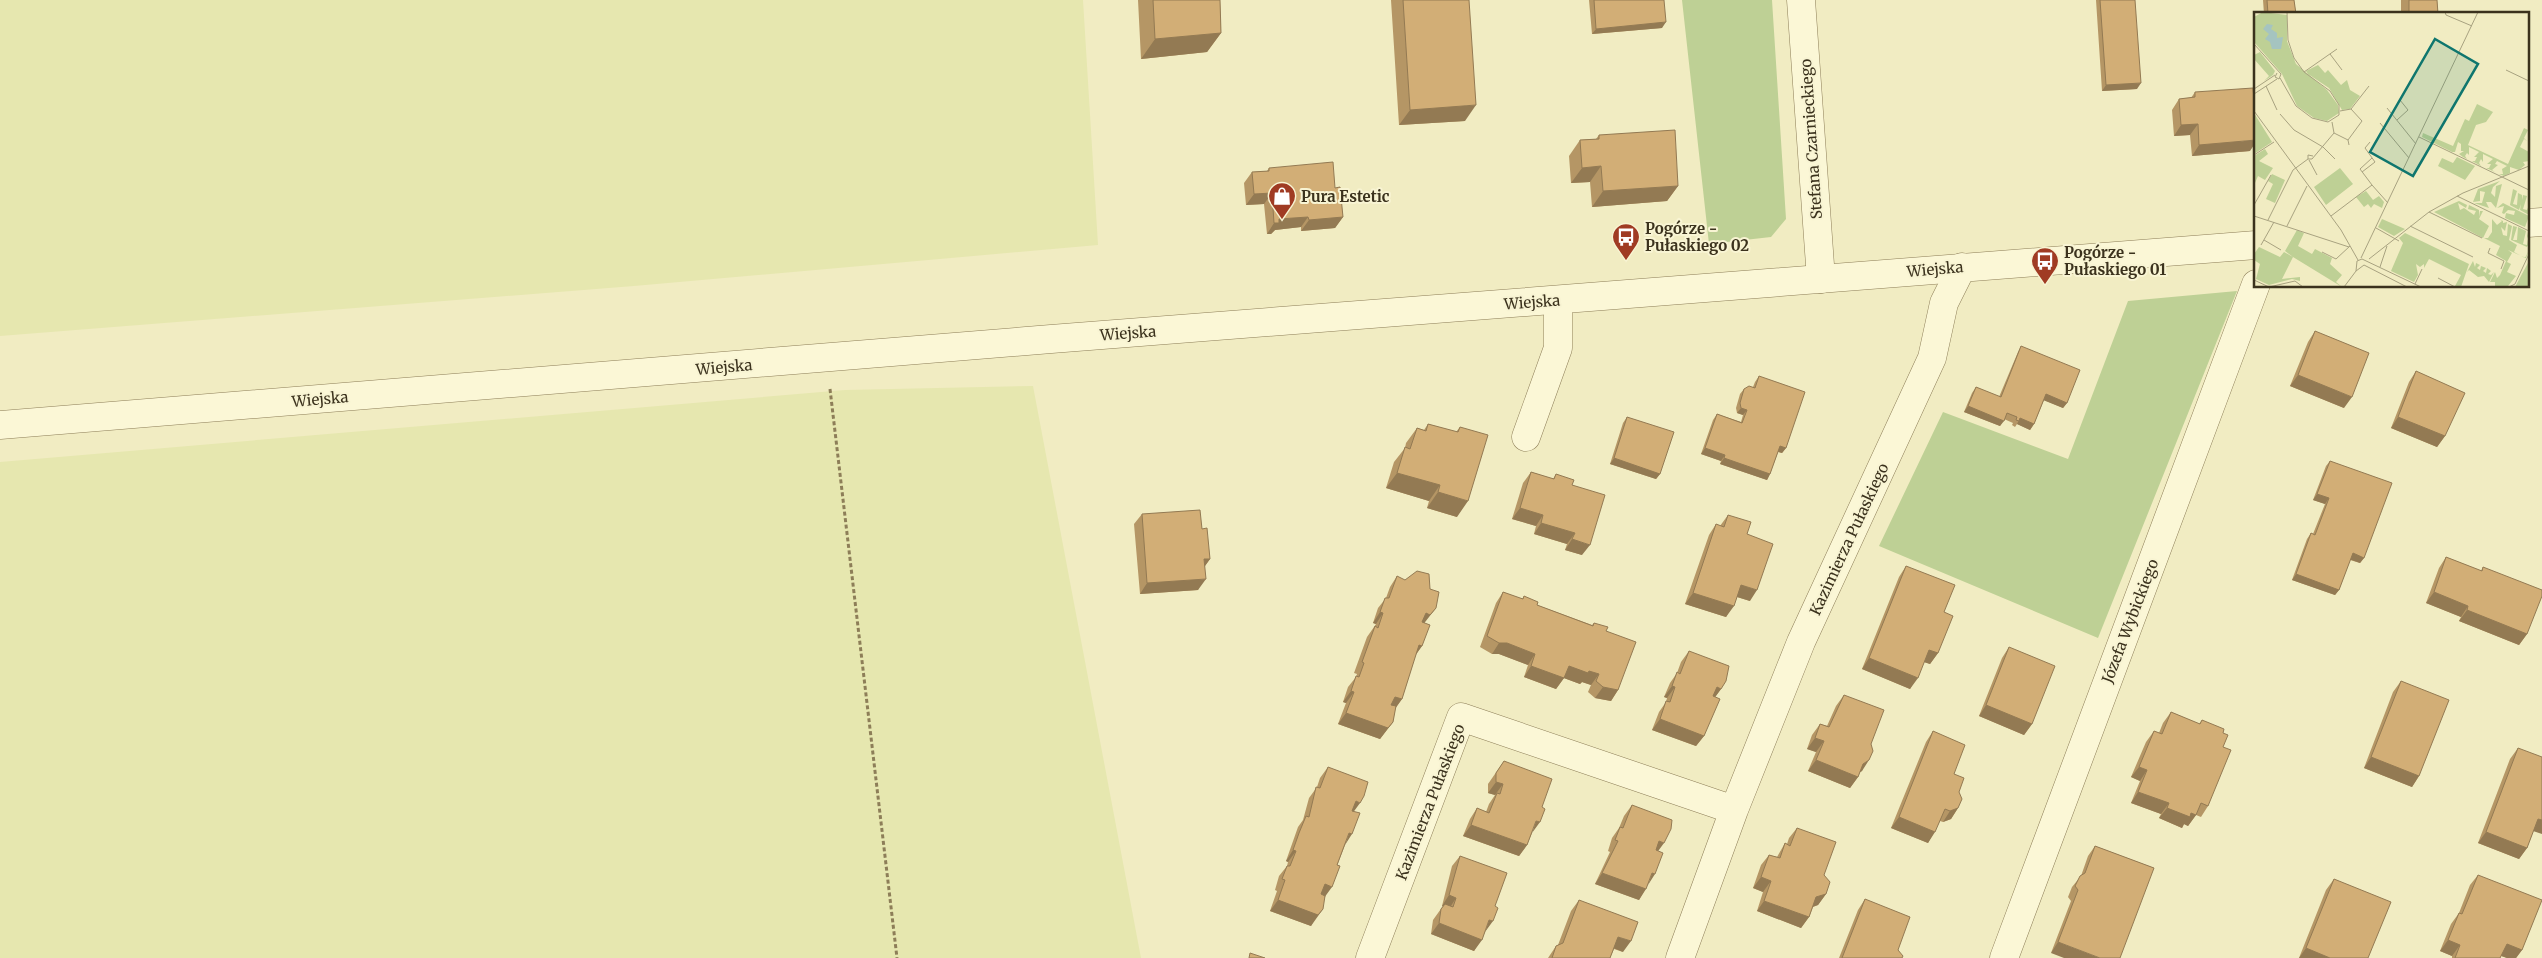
<svg xmlns="http://www.w3.org/2000/svg" width="2542" height="958" font-family="Merriweather,serif">
<rect width="100%" height="100%" fill="#f1ecc2"/>
<path fill="#e6e7af" d="M0,0H1083L1098,245L634,286L0,336Z
M1033,386L1141,958H0V462L845,390Z"/>
<path fill="#bed095" d="M1682,0H1772L1786,219L1771,237L1709,244Z
M2237,291L2098,638L1879,546L1943,412L2068,459L2128,301Z"/>
<g fill="none" stroke-linecap="round" stroke-linejoin="round">
<g stroke="#8d7e58" stroke-width="29">
<path id="minor" d="M1801,0L1821,279
M1526,437L1558,348V300
M1370,958L1461,717L1734,810
M1680,958L1734,810L1801,642L1932,358L1944,303L1962,267
M2004,958L2256,284"/>
</g>
<g stroke="#8d7e58" stroke-width="29">
<path id="tertiary" d="M2528,223L2542,222
M0,425L1051,339L2256,245"/>
</g>
<path stroke="#8d7e58" stroke-width="3" stroke-dasharray="4 2.5" stroke-linecap="butt" d="M830,389L897,958"/>
<use href="#minor" stroke="#fbf7d6" stroke-width="28"/>
<use href="#tertiary" stroke="#fbf7d6" stroke-width="28"/>
</g>
<path fill="#b59665" d="M1138,0H1220L1221,33L1207,52L1141,59Z
M1391,0H1469L1465,121L1399,125Z
M1589,0H1664L1662,28L1592,34Z
M2096,0H2135L2137,89L2102,91Z
M2263,0H2294L2296,14H2264Z
M2401,0H2437L2438,14H2401Z
M2195,92L2250,151L2192,156L2190,135L2174,136L2172,110L2179,99L2191,98Z
M1599,135L1678,186L1667,201L1592,207L1590,182L1571,183L1569,156L1580,140L1596,139Z
M1269,168L1335,188L1343,217L1335,228L1301,231V227L1275,230L1271,234H1267L1264,204L1246,205L1244,183L1252,172L1267,171Z
M2315,331L2344,408L2290,386L2308,342Z
M2021,346L2067,403L2063,408L2044,400L2034,424L2030,430L2017,424L2015,427L2012,425L2013,423L2004,419L2000,426L1964,412L1972,393L1976,387L1999,397L2018,352Z
M2416,371L2445,436L2437,447L2391,428L2409,382Z
M1759,376L1786,448L1782,453L1778,452L1770,474L1767,480L1720,464L1721,461L1701,454L1713,420L1717,414L1741,422L1743,415L1737,413L1736,408L1740,394L1744,389L1753,387L1755,382Z
M1627,417L1660,474L1656,479L1610,464L1623,423Z
M1428,424L1456,432L1460,427L1457,517L1427,508L1429,501L1386,488L1394,462L1405,448L1406,443L1417,428L1424,430Z
M2330,461L2364,558L2360,563L2350,560L2339,590L2335,595L2292,580L2307,539L2311,533L2313,534L2325,504L2313,500L2326,466Z
M1531,472L1553,479L1556,474L1572,485L1582,555L1565,550L1567,544L1534,534L1536,526L1512,519L1523,483Z
M1142,514L1202,529L1210,559L1205,566L1198,590L1140,594L1134,524Z
M1728,515L1750,601L1737,597L1726,617L1685,604L1709,535L1716,524L1720,526Z
M2446,557L2481,571L2483,567L2527,634L2519,645L2459,621L2461,617L2426,603L2439,568Z
M1906,566L1944,612L1938,653L1930,664L1924,662L1910,689L1862,669L1899,577Z
M1397,576L1425,623L1422,646L1415,656L1402,699L1395,709L1393,722L1380,739L1338,724L1346,703L1343,702L1348,687L1356,677L1357,674L1354,673L1367,637L1374,627L1376,624L1373,623L1378,608L1386,598L1390,587Z
M1503,592L1522,599L1524,596L1537,605L1592,625L1594,623L1606,631L1618,690L1611,701L1595,698L1588,692L1591,685L1582,682L1580,684L1564,678L1556,689L1524,677L1528,665L1499,654H1492L1480,647L1496,603Z
M2009,647L2032,724L2024,735L1979,716L2002,658Z
M1689,651L1721,689L1715,697L1704,736L1696,746L1652,730L1659,712L1666,702L1667,698L1664,697L1670,683L1677,673L1681,662Z
M2401,681L2419,776L2412,787L2364,768L2393,692Z
M1844,695L1871,744L1862,771L1860,772L1858,777L1850,788L1808,771L1816,752L1807,749L1812,735L1820,724L1827,726L1836,706Z
M2171,712L2199,724L2202,720L2223,733V747L2208,806L2201,817L2196,815L2188,826L2184,824L2182,828L2159,818L2161,814L2131,803L2140,781L2131,777L2146,742L2154,731L2159,733L2163,723Z
M1933,731L1954,774L1958,808L1951,819L1943,822L1940,821L1928,843L1891,828L1926,742Z
M2518,748L2533,831L2527,848L2519,859L2478,843L2510,759Z
M1504,761L1532,833L1527,845L1519,856L1463,836L1470,819L1477,808L1486,812L1489,804L1495,795L1488,793V784Z
M1328,767L1354,811L1345,845L1325,897L1311,926L1270,911L1277,891L1275,890L1279,876L1287,866L1288,862L1286,861L1298,827L1303,820L1309,798L1317,787L1320,778Z
M1632,805L1658,851L1648,884L1639,900L1595,884L1610,852L1608,851L1612,838L1619,828L1624,816Z
M1797,828L1824,875L1826,894L1818,905L1813,907L1809,917L1801,928L1757,911L1763,892L1753,888L1761,865L1769,855L1777,857L1785,843L1787,844L1789,838Z
M2095,846L2154,868L2051,953L2071,901L2068,897L2072,887L2081,876L2088,856Z
M1460,856L1485,932L1474,951L1431,934L1433,920L1443,906H1442L1452,866Z
M2478,875L2522,950L2516,958H2507L2501,956L2500,958H2452V956L2440,951L2451,924L2459,913L2470,885Z
M2334,879L2368,958H2299L2326,890Z
M1865,899L1898,950L1902,958H1839L1858,910Z
M1579,900L1623,952L1614,949L1610,958H1548L1556,946L1558,945L1571,911Z"/>
<path fill="#937a53" d="M1666,22L1662,28L1592,34L1596,29Z
M1221,33L1207,52L1141,59L1155,39Z
M2141,83L2137,89L2102,91L2106,85Z
M1476,105L1465,121L1399,125L1410,110Z
M2198,124L2190,135L2174,136L2181,125Z
M2256,140V142L2250,151L2192,156L2199,145Z
M1601,166L1590,182L1571,183L1582,168Z
M1678,186L1667,201L1592,207L1603,191Z
M1272,193L1264,204L1246,205L1254,194Z
M1308,217L1301,227L1275,230L1271,234H1267L1274,223L1279,219Z
M1343,217L1335,228L1301,231L1309,220Z
M2298,375L2352,397L2344,408L2290,386Z
M2046,394L2067,403L2063,408L2043,400Z
M1968,406L2004,421L2000,426L1964,412Z
M1741,408L1747,410L1743,415L1737,413Z
M2398,417L2445,436L2437,447L2391,428Z
M2020,418L2034,424L2030,430L2017,424Z
M1780,446L1786,448L1782,453L1776,451Z
M1705,448L1725,455L1721,461L1701,454Z
M1614,458L1660,474L1656,479L1610,464Z
M1724,458L1770,474L1767,480L1720,464Z
M1397,473L1440,485L1429,501L1386,488Z
M1438,492L1468,501L1457,517L1427,508Z
M2317,494L2329,498L2325,504L2313,500Z
M1520,508L1543,515L1536,526L1512,519Z
M1541,523L1575,533L1567,544L1534,534Z
M1572,539L1590,545L1582,555L1565,550Z
M2353,553L2364,558L2360,563L2349,559Z
M1204,559H1210L1202,570Z
M2296,574L2339,590L2335,595L2292,580Z
M1206,579L1198,590L1140,594L1147,583Z
M1741,585L1757,590L1750,601L1734,596Z
M2434,592L2468,606L2461,617L2426,603Z
M1693,593L1734,606L1726,617L1685,604Z
M1436,608L1422,626L1418,624L1426,613Z
M2467,610L2527,634L2519,645L2459,621Z
M1380,612L1383,613L1376,624L1373,623Z
M1499,643H1507L1535,654L1528,665L1499,654H1492Z
M1419,645L1422,646L1414,657Z
M1929,650L1938,653L1930,664L1921,661Z
M1869,658L1918,678L1910,689L1862,669Z
M1531,666L1564,678L1556,689L1524,677Z
M1569,666L1589,671L1599,674L1591,685L1582,682L1580,684L1561,677Z
M1672,686L1675,687L1667,698L1664,697Z
M1603,687L1618,690L1611,701L1595,698Z
M1717,687L1721,689L1713,700L1709,698Z
M1351,691L1354,692L1346,703L1343,702Z
M1395,697L1402,699L1394,710L1387,707Z
M1986,705L2032,724L2024,735L1979,716Z
M1346,713L1393,722L1380,739L1338,724Z
M1660,719L1704,736L1696,746L1652,730Z
M1815,738L1824,741L1816,752L1807,749Z
M2371,757L2419,776L2412,787L2364,768Z
M1816,760L1858,777L1850,788L1808,771Z
M1869,760L1862,771L1855,775L1863,764Z
M2139,767L2147,770L2140,781L2131,777Z
M1496,782L1503,784L1495,795L1488,793Z
M2138,792L2169,803L2161,814L2131,803Z
M1356,801L1360,803L1352,814L1348,812Z
M1958,808L1951,819L1943,822L1950,811Z
M2167,808L2191,813L2196,815L2188,826L2184,824L2182,828L2159,818Z
M1899,817L1935,832L1928,843L1891,828Z
M2538,819L2542,820V834L2530,830Z
M1536,821L1540,822L1532,833Z
M1471,825L1527,845L1519,856L1463,836Z
M2486,832L2527,848L2519,859L2478,843Z
M1349,833L1352,834L1345,845Z
M1659,841L1664,843L1656,854L1651,852Z
M1293,850L1296,851L1288,862L1286,861Z
M1602,873L1646,889L1639,900L1595,884Z
M1652,873L1655,874L1648,885Z
M1761,877L1771,881L1763,892L1753,888Z
M1325,884L1332,887L1324,898L1317,895Z
M1826,894L1818,905L1809,908L1816,897Z
M1449,895L1456,898L1449,909L1442,906Z
M1278,900L1323,909L1311,926L1270,911Z
M1764,901L1809,917L1801,928L1757,911Z
M1489,920L1493,921L1485,932Z
M1439,923L1482,940L1474,951L1431,934Z
M1618,937L1631,941L1623,952L1611,947Z
M2448,940L2460,945L2452,956L2440,951Z
M2058,942L2100,958H2064L2051,953Z
M2507,944L2522,950L2516,958H2507L2499,955Z
M2306,948L2330,958H2299Z"/>
<path fill="#d2ae76" stroke="#937a53" d="M1153,0H1220L1221,33L1155,39Z
M1403,0H1469L1476,105L1410,110Z
M1594,0H1664L1666,22L1596,29Z
M2100,0H2135L2141,83L2106,85Z
M2267,0H2294L2296,14H2268Z
M2409,0H2437L2438,14H2409Z
M2253,88L2256,121V140L2199,145L2198,124L2181,125L2179,99L2195,97V92Z
M1675,130L1678,186L1603,191L1601,166L1582,168L1580,140L1599,139V135Z
M1333,162L1335,188L1340,187L1343,217L1309,220L1308,217L1279,219V223H1274L1272,193L1254,194L1252,172L1269,171V168Z
M2315,331L2369,353L2352,397L2298,375Z
M2021,346L2080,370L2067,403L2046,394L2034,424L2020,418L2019,421L2016,420L2017,417L2007,413L2004,421L1968,406L1976,387L2001,397Z
M2416,371L2465,393L2445,436L2398,417Z
M1759,376L1805,392L1786,448L1780,446L1770,474L1724,458L1725,455L1705,448L1717,414L1742,423L1747,410L1741,408L1740,403L1744,389L1749,386L1755,388Z
M1627,417L1674,432L1660,474L1614,458Z
M1428,424L1458,432L1460,427L1488,435L1468,501L1438,492L1440,485L1397,473L1405,447L1410,449L1417,428L1426,431Z
M2330,461L2392,483L2364,558L2353,553L2339,590L2296,574L2311,533L2315,535L2329,498L2317,494Z
M1531,472L1554,479L1556,474L1574,480L1572,485L1605,495L1590,545L1572,539L1575,533L1541,523L1543,515L1520,508Z
M1200,510L1202,529L1207,528L1210,559H1204L1206,579L1147,583L1142,514Z
M1728,515L1751,522L1747,534L1773,544L1757,590L1741,585L1734,606L1693,593L1716,524L1724,527Z
M2446,557L2482,571L2483,567L2542,590V596L2527,634L2467,610L2468,606L2434,592Z
M1906,566L1955,585L1944,612L1953,616L1938,653L1929,650L1918,678L1869,658Z
M1417,571L1429,574L1430,589L1439,592L1436,608L1430,615L1426,613L1422,622L1430,625L1422,646L1419,645L1402,699L1395,697L1391,705L1396,706L1393,722L1388,728L1346,713L1354,692L1351,691L1356,676L1359,677L1364,663L1362,662L1375,626L1378,628L1383,613L1380,612L1385,598H1389L1397,576L1405,580Z
M1503,592L1523,599L1524,596L1538,602L1537,605L1593,626L1594,623L1608,627L1606,631L1636,642L1618,690L1603,687L1596,681L1599,674L1589,671L1588,673L1569,666L1564,678L1531,666L1535,654L1507,643H1499L1487,636Z
M2009,647L2055,666L2032,724L1986,705Z
M1689,651L1729,666L1726,681L1721,689L1717,687L1713,696L1720,699L1704,736L1660,719L1666,701L1670,702L1675,687L1672,686L1677,672L1680,674Z
M2401,681L2449,700L2419,776L2371,757Z
M1844,695L1884,710L1871,744L1873,751L1869,760L1863,764L1858,777L1816,760L1824,741L1815,738L1820,724L1829,727Z
M2171,712L2200,724L2202,720L2224,729L2223,733L2228,735L2223,747L2231,750L2208,806L2201,803L2196,815L2191,813L2190,817L2167,808L2169,803L2138,792L2147,770L2139,767L2154,731L2162,734Z
M1933,731L1965,745L1954,774L1964,778L1959,792L1962,799L1958,808L1950,811L1945,809L1935,832L1899,817Z
M2518,748L2542,757V820L2538,819L2527,848L2486,832Z
M1504,761L1552,779L1542,807L1545,809L1540,822L1536,821L1527,845L1471,825L1477,808L1489,813L1497,793L1500,794L1503,784L1496,782V773Z
M1328,767L1368,782L1364,796L1360,803L1356,801L1352,811L1360,813L1352,834L1349,833L1337,865L1340,866L1332,887L1325,884L1321,894L1325,896L1323,909L1318,915L1278,900L1285,880L1282,879L1287,866H1290L1296,851L1293,850L1299,833L1306,816L1309,817L1316,787L1320,788Z
M1632,805L1672,820L1671,829L1664,843L1659,841L1656,850L1663,853L1655,874L1652,873L1646,889L1602,873L1618,841L1615,840L1620,827L1623,828Z
M1797,828L1836,842L1824,875L1830,882L1826,894L1816,897L1809,917L1764,901L1771,881L1761,877L1769,855L1780,858L1785,843L1790,846Z
M2095,846L2154,868L2120,958H2100L2058,942L2078,890L2075,886L2080,876L2085,873Z
M1460,856L1507,873L1495,906L1498,908L1493,921L1489,920L1482,940L1439,923L1441,909L1445,904L1453,907L1456,898L1449,895Z
M2478,875L2542,900L2522,950L2507,944L2500,958H2455L2460,945L2448,940L2459,913L2462,914Z
M2334,879L2391,902L2368,958H2330L2306,948Z
M1865,899L1910,917L1898,950L1903,956L1902,958H1842Z
M1579,900L1638,922L1631,941L1618,937L1610,958H1552L1556,946L1563,943Z
M1250,953L1265,958H1249Z"/>
<defs>
<g id="shop-pin" transform="scale(1.4375)"><path d="M0 17L-7.5 6A9.5 9.5 0 1 1 7.5 6Z" fill="#a03b23" stroke="#f8f4d3"/><path d="M-5-2.5h2.3a2.7 3.5 0 0 1 5.4 0H5L5.5 6h-11ZM-1.5-2.5h3a1.5 2.3 0 0 0-3 0Z" fill="#fff"/></g>
<g id="bus-pin" transform="scale(1.4375)"><path d="M0 17L-7.5 6A9.5 9.5 0 1 1 7.5 6Z" fill="#a03b23" stroke="#f8f4d3"/><path d="M-5-6H5V4H4V6H2V4H-2V6H-4V4H-5ZM-3.5-4V0h7V-4ZM-3.5 1.2v1.5H-2V1.2ZM2 1.2v1.5H3.5V1.2Z" fill="#fff"/></g>
</defs>
<g fill-rule="evenodd">
<use href="#shop-pin" x="1282" y="196"/>
<use href="#bus-pin" x="1626" y="237"/>
<use href="#bus-pin" x="2045" y="261"/>
</g>
<g text-anchor="middle" dominant-baseline="central" stroke-width="4" stroke-linejoin="round" paint-order="stroke">
<g font-size="15" fill="#3b321d" stroke="#f8f4d3">
<text transform="translate(1811 139) rotate(-94)">Stefana Czarnieckiego</text>
<text transform="translate(1935 269) rotate(-5)">Wiejska</text>
<text transform="translate(1532 302) rotate(-4)">Wiejska</text>
<text transform="translate(1128 333) rotate(-4)">Wiejska</text>
<text transform="translate(724 367) rotate(-5)">Wiejska</text>
<text transform="translate(320 399) rotate(-5)">Wiejska</text>
<text transform="translate(1849 539) rotate(-65)">Kazimierza Pułaskiego</text>
<text transform="translate(2130 621) rotate(-69)">Józefa Wybickiego</text>
<text transform="translate(1430 802) rotate(-69)">Kazimierza Pułaskiego</text>
</g>
<g font-size="15" font-weight="bold" fill="#3b321d" stroke="#f8f4d3" text-anchor="start">
<text x="1301" y="196">Pura Estetic</text>
<text x="1645" y="228">Pogórze -<tspan x="1645" dy="17">Pułaskiego 02</tspan></text>
<text x="2064" y="252">Pogórze -<tspan x="2064" dy="17">Pułaskiego 01</tspan></text>
</g>
</g>
<g transform="translate(2254 12)">
<rect width="275" height="275" fill="#f1ecc2"/>
<path d="M9,0L33,3V29L42,52L73,78L84,93L85,101L73,109L60,106L43,94L28,62L0,30V5ZM6,40L21,59L19,63L10,69L15,64L0,47V43ZM64,53L71,61L74,58L87,73L93,68L96,78L106,84L96,97L88,98L75,76L54,62L52,59ZM223,92L239,100L232,110L222,113L214,133L254,152L270,116L274,118L270,126L273,129L270,127L266,135L275,140V149L269,150L271,153L265,158L256,155V161L250,164L245,162H249L248,157L253,154L243,149L241,152L244,153L238,158L241,160L232,156H235L237,152H233L239,147L229,142V150L227,147L225,151L227,154L218,149H221L223,145H220L225,140L215,135V143L213,141L211,144L213,147L209,145L205,142L210,139H207V132L204,130L201,140H198L168,125L169,121L199,134L211,107L215,109ZM0,101L18,130L0,142ZM11,137L14,142L5,149L19,156L11,168L4,164L1,171L0,144ZM203,145L221,154L211,168L184,154L188,146L199,151ZM86,156L99,172L72,193L60,175ZM18,162L31,168L21,191L12,187L19,172L14,169ZM246,169L239,175L237,181L241,185L242,174L248,172L242,196L237,190H232L235,196L220,191H228L231,180L226,179V189L219,190L224,177ZM259,177L263,179L259,192L263,193L264,181L268,183V188L269,183L273,184L269,197L273,198L275,193V203L266,198L267,192L265,198L256,193ZM112,179L119,188L125,184L130,190L128,196L120,192L117,196L114,192L110,195L102,185ZM205,189L213,193L212,196L204,191L206,198L210,196L220,203L222,199L214,197L215,193L225,198V205L226,199H229L225,207L235,214L229,226L180,200ZM249,191L275,204L271,215L251,206L252,201L260,203L261,199L254,198L250,202L248,201L250,194L243,196ZM128,207L151,217L140,224L124,215ZM238,207L243,213L248,209L245,207L249,209V211L253,210L251,219L247,215L249,223L253,224L254,212L258,214L255,228L263,233L260,240L271,246L275,238L272,246L254,238L258,241L253,250L257,252L253,260L262,264L254,274H241V270H236L241,260L243,266L246,263L252,249L242,243L246,234L230,226H234L238,220ZM259,214L263,215L259,228H263L264,215L272,219L269,232L273,233L274,227L273,224L274,220L275,232L273,235L257,228ZM43,218L50,221L44,234L58,242L61,237L78,246L76,252L88,263L82,270L88,275L39,245L28,267L46,265V269L38,267L15,273L2,267L6,252L0,248V242L5,235L26,245L30,240L39,245L31,239ZM151,221L215,252L207,275L201,274L207,263L175,247L170,256V252L166,255L162,252L164,263L160,270L137,259L149,231L145,226ZM275,245V275H261L275,249ZM219,249L221,255L222,251L226,253L223,256L226,258L227,254L232,256L229,259L232,261L233,256L237,259L234,262L237,263L240,260L235,270L230,264L224,265L215,258L213,260Z" fill="#bed095"/>
<path d="M13,12L19,13L17,17L23,21V26L29,25L27,37H18L16,30L11,27L15,22L9,17Z" fill="#a5c4c0"/>
<path fill="none" stroke="#a8a280" stroke-width="1" d="M191,0L192,3L218,14M0,32L27,62L25,67L21,65L23,61M76,42L88,58M252,58L275,69M50,60L83,37M26,66L42,94L58,106L74,110L85,103V93L76,79L50,60L40,46L34,28L33,0M12,74L23,98M0,77L21,63M0,82L23,67M133,96L162,132M0,99L87,218L104,248M86,99L97,97L115,74M26,102L40,118L69,135L81,147M143,108L154,98L146,88M126,111L155,146M80,121L94,128L95,133M165,125L275,178M94,128L108,109L97,97M0,143L20,130M59,144L54,143V147H58L80,121L78,110M55,148L63,163M108,160L121,150L111,136L116,130M118,173L106,157L118,146M203,184L275,219M0,193L17,163M175,200L228,226M0,204L95,235M77,204L118,173L134,191M14,208L39,158L54,147M33,214L53,174M156,214L219,245M122,216L145,229M10,228L27,238M7,233L20,210M236,236L234,241L250,249L247,257M68,240L82,247L96,234M107,246L224,0M115,247L175,200L209,181L275,154M110,253L153,275M126,255L133,234M102,259L103,249L108,247L167,275M184,266L201,275M0,268L15,275L41,269L49,275M161,272L168,257M90,275L102,259L110,253M255,275L261,272L275,242"/>
<path fill="#0f766e" fill-opacity="0.15" stroke="#0f766e" stroke-width="2.5" d="M181,27L224,52L159,164L116,140Z"/>
<rect width="275" height="275" fill="none" stroke="#3b321d" stroke-width="2.5"/>
</g>
</svg>
